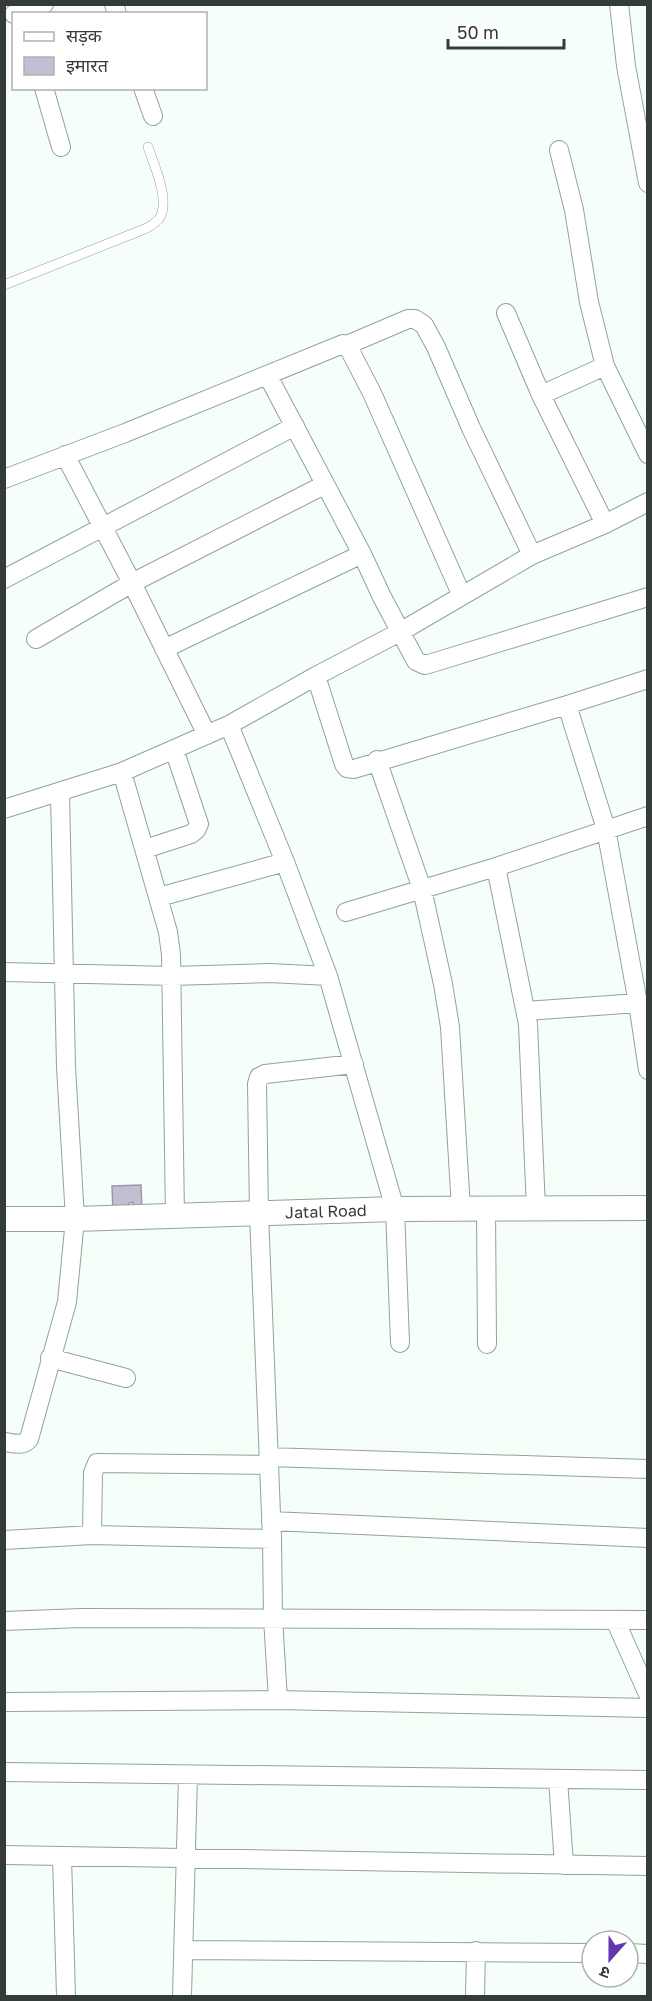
<svg xmlns="http://www.w3.org/2000/svg" width="652" height="2001" font-family="'Golos Text','Noto Sans Devanagari',sans-serif">
<rect width="100%" height="100%" fill="#f5fef8"/>
<path fill="#c3bed2" stroke="#9c98ab" stroke-width="1.5" d="M141,1185L142,1212L133,1213V1202L129,1203V1212L113,1213L112,1186Z"/>
<g fill="none" stroke-linecap="round" stroke-linejoin="round">
<g stroke="#90a497" stroke-width="10">
<path id="service" d="M4,285L147,228C151,226 156,222 159,219C171,201 154,165 148,147"/>
</g>
<g stroke="#90a497" stroke-width="20">
<path id="minor" d="M114,4L117,14
M619,4L626,66L648,183
M14,14L44,4
M44,88L61,147
M143,88L153,116
M559,150L574,210L589,302L605,366L648,454
M506,313L541,395L605,524
M347,345L408,319H415L424,325L436,347L471,428L532,555
M268,376L362,554L382,597L416,661L425,665L432,663L648,597
M541,395L605,366
M65,455L132,583L207,735
M4,479L125,433L343,344L347,345L372,393L462,596
M4,579L295,426
M36,639L132,583L324,485
M164,649L362,554
M316,676L344,764L347,768L354,769L567,705L648,679
M567,705L606,829L638,1003L648,1070
M229,725L285,862L328,976L395,1209L400,1343
M377,760L422,889L443,984L450,1027L461,1209
M122,772L168,932L171,955L175,1216
M4,809L122,772L229,725L316,676L400,632L532,555L605,524L648,502
M145,849L191,834L196,830L199,824L174,749
M496,867L528,1024L536,1209
M159,897L285,862
M346,912L496,867L648,816
M4,972L172,976L270,973L328,976
M526,1011L638,1003
M486,1209L487,1344
M50,1358L126,1378
M4,1442C13,1443 23,1447 29,1439L67,1302L75,1219L66,1067L60,793
M268,1457L648,1469
M271,1521L648,1538
M92,1535L93,1473L97,1463L269,1465
M4,1540L92,1535L272,1539
M615,1620L648,1694
M4,1621L81,1618L648,1620
M278,1700L273,1618L272,1539L259,1213L257,1084L259,1077L265,1074L354,1064
M4,1702L278,1700L648,1708
M4,1772L648,1780
M558,1779L564,1865
M4,1855L648,1866
M62,1857L66,1996
M183,1950L592,1953
M628,1953L648,1954
M182,1996L188,1775
M475,1996L476,1951"/>
</g>
<g stroke="#90a497" stroke-width="26">
<g id="secondary">
<path id="s1" d="M4,1219H75L395,1209L648,1208"/>
</g>
</g>
<use href="#service" stroke="#fff" stroke-width="9"/>
<use href="#minor" stroke="#fff" stroke-width="18"/>
<use href="#secondary" stroke="#fff" stroke-width="24"/>
</g>
<g text-anchor="middle" dominant-baseline="central" stroke-width="4.5" stroke-linejoin="round" paint-order="stroke">
<g font-size="16" fill="#343c37" stroke="#fff">
<text stroke="none"><textPath href="#s1" startOffset="322">Jatal Road</textPath></text>
</g>
</g>
<rect width="652" height="2001" fill="none" stroke="#343c37" stroke-width="12"/>
<rect x="12" y="12" width="195" height="78" fill="#ffffff" stroke="#aeb1af" stroke-width="1.5"/>
<rect x="24" y="32" width="30" height="9" fill="#ffffff" stroke="#aeb1af" stroke-width="1.5"/>
<text x="66" y="42" font-size="18" fill="#343c37">सड़क</text>
<rect x="24" y="57" width="30" height="18" fill="#c3bed2" stroke="#aeb1af" stroke-width="1.5"/>
<text x="66" y="72" font-size="18" fill="#343c37">इमारत</text>
<g transform="translate(610 1959) rotate(201)"><circle r="28" fill="#ffffff" stroke="#aeb1af" stroke-width="1.5"/>
<path d="M0-4.5L10 22L0 15L-10 22Z" fill="#6537af"/>
<text y="-9" font-size="16" font-weight="bold" text-anchor="middle" fill="#343c37">उ</text>
</g>
<path d="M448 39v9h116v-9" fill="none" stroke="#343c37" stroke-width="3"/>
<text x="457" y="39" font-size="18" fill="#343c37" stroke="#ffffff" stroke-width="4.5" paint-order="stroke">50 m</text>
</svg>
